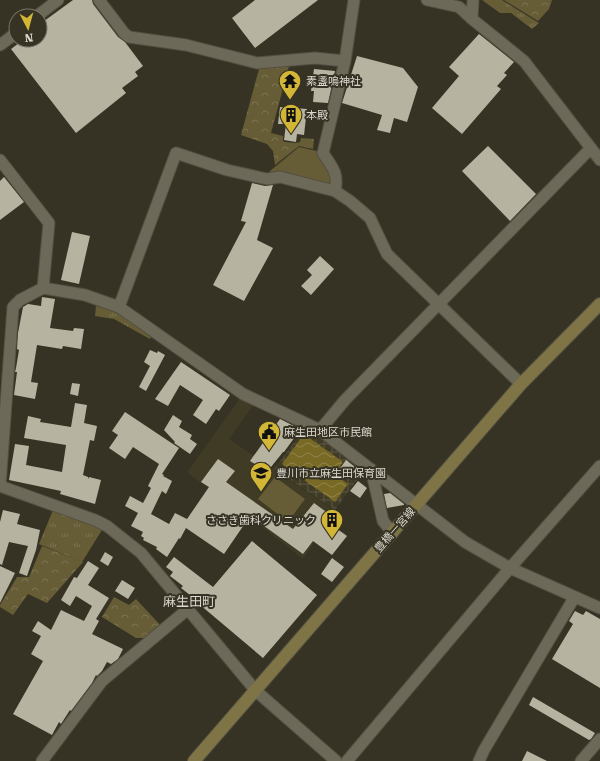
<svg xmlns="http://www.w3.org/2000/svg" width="600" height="761" font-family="'Roboto Serif','Noto Sans JP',serif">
<defs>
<pattern id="industrial-grid" width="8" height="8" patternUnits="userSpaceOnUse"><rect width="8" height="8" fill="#403b25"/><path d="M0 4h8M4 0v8" fill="none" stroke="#5b5744"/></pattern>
<pattern id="grass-tufts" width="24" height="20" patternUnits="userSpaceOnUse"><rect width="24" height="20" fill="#665d36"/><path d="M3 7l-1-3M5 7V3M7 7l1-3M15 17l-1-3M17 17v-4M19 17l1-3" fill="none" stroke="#7b7452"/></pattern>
<pattern id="forest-crowns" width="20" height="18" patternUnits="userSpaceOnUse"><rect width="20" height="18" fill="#665d36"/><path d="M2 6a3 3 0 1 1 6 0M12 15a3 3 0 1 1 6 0" fill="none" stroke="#7b7452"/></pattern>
<pattern id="water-waves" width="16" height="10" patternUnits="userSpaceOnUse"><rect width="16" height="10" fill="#786925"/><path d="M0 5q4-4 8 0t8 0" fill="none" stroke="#91854e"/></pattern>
</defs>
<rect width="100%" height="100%" fill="#363324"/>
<path fill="#403b25" d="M241,397L254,404L229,439L335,511L303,559L257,523L189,474L188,471Z"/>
<path fill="url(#industrial-grid)" d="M304,429L319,436L364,470L335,510L274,469Z"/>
<path fill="url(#grass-tufts)" d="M482,0H502L539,23L532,29L511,13H500Z
M96,306L117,312L151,337L150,339L114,319L95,316Z
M53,510L93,525L102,530L82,562L39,544Z"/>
<path fill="url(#forest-crowns)" d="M504,0H552L549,9L538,21Z
M289,66L271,133L283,136V141L285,142L296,143L300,142L301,138L314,139L313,149L299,146L275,165L273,151L267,144L241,135L259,69Z
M42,546L83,562L47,603L28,594L13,615L0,607V605L17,577H29Z
M114,597L129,605L136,599L162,627L148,638H136L102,617Z"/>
<path fill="#665d36" d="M299,147L321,152L333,184L332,187L270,175V171Z
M275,477L305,499L288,522L258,499Z"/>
<path fill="url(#water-waves)" d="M304,434L343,462L334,474L348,484L335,502L282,464Z"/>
<path fill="#b7b3a1" d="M73,0H92L93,4L118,37L125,42L143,66L135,72L138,76L122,88L126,93L76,133L11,49L23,40H40V24Z
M255,0H318L255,48L232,18Z
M479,34L514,62L504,73L507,75L497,86L501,89L462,134L432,108L459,76L449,67Z
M357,56L403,68L418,87L407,122L394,118L390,133L377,130L382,115L342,103Z
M314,69L335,71L328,103L313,102L314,91H311Z
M280,107L307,109L304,135L297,134L296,142L284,140L286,124H278Z
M488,146L536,194L510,221L462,171Z
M4,177L24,202L0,220V181Z
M252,183L265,186L273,185L257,240L273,248L244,301L213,285L246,222L241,221Z
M72,232L90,236L79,284L61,280Z
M320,256L334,269L311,295L301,286L312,275L307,270Z
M42,297L55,299L50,328L73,331L74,328L84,329L81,349L63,346L62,349L37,345L31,382L38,383L35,399L14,395L17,372H15L16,368L19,350L17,349L18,333L23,307L28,304L41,306Z
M150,350L157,353L158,351L165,355L146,391L139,387L150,366L144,362Z
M181,362L230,395L219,411L216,409L206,424L193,415L203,400L180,385L168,406L155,399Z
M72,383L80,384L78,396L70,394Z
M75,403L87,405L84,423L97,426L94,441L90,440L83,475L88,477V479L89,477L101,480L95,504L60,494L61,491L9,480L15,444L29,446L26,465L62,472L66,445L24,438L28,416L41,419L40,422L71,427Z
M125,412L179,448L162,474L164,475L163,476L172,481L166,494L162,491L151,514L169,524L175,513L187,519L209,487L201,482L218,459L235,471L226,482L293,529L314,503L340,522L336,528L347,536L332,555L313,541L303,554L250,516L224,554L186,528L180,539L179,538L167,557L156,549L157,547L143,540L144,538L141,536L143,532L131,526L138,513L125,506L130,496L143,503L151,488L148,486L159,464L133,447L125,459L109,448L118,435L112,431Z
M173,415L182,421L179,427L192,435L190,439L197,444L190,454L174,443L175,442L164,430Z
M280,419L292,425L300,430L284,452H283L271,467L265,462L261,468L250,461Z
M346,460L355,467L347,477L339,470Z
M358,481L367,488L360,498L350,491Z
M390,493L404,504V505L387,508L384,494Z
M3,510L20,514L17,524L40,530L36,550L27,576L19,573L28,546L9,542L2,565L0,564V522Z
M252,541L317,595L263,658L199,604L200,603L181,588L183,586L170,576L173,572L166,567L174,557L213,587Z
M105,552L113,557L108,566L100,561Z
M332,558L344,567L332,582L321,574Z
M88,561L99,568L88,585L109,598L96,619L99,621L92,634L123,649L118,659L111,664L107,662L102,671L97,676L96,675L92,683L71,711L70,710L61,724L59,722L52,735L13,714L43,661L31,654L41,636L32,631L38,621L51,630L61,610L84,621L92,606L76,596L70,606L61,600L74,577L77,578Z
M0,566L15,573L0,603Z
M122,580L135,588L128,599L115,591Z
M575,611L583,615L586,611L600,619V688L552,659L573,624L569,621Z
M533,697L595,733L591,739L589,740L529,705Z
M527,751L547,761H522Z"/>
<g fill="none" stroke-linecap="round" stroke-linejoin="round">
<g stroke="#534f43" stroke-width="13">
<path id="street" d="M99,0L124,33L129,37L186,45L257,63L315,58L345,61
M427,0L459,7L472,19L524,61L600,160
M37,16L58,0
M472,19L473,0
M0,45L16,33
M0,160L49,223L43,288
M335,191C339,173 332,167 323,153L345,61L354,0
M119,307L176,153L227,170L267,179L280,177L335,191L350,201L370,218L387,254L521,384
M320,430L345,400L591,148
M371,469L383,521L393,533
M0,486L13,307L20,300L43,288L85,295L119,307L243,394L320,430L465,542L510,568L600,608
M0,486L95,520L107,526L141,553L256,691L336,761
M42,761L102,681L188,609
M347,761L510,568L600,466
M479,761L484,750L574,598
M581,761L600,739"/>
</g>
<g stroke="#534f43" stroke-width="14">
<path id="secondary" d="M194,761L521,384L600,304"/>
</g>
<use href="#street" stroke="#6d6958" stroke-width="11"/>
<use href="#secondary" stroke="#7e7446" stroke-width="12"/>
</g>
<defs>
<g id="temple-pin" transform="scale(1.15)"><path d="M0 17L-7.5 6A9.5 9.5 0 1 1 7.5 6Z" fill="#d3b635" stroke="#363324"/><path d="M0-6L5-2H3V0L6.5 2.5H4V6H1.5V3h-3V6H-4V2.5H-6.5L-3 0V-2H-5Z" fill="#111"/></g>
<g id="building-pin" transform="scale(1.15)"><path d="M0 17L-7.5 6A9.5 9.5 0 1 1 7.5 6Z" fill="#d3b635" stroke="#363324"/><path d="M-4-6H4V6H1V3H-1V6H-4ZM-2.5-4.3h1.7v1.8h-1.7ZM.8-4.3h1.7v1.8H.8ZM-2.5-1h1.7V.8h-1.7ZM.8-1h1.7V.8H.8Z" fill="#111"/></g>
<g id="civic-pin" transform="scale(1.15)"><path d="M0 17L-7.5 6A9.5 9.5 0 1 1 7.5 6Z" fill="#d3b635" stroke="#363324"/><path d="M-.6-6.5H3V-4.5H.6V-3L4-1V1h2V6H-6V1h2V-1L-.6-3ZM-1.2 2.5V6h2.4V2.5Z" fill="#111"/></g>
<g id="school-pin" transform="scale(1.15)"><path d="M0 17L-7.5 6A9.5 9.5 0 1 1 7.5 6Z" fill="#d3b635" stroke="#363324"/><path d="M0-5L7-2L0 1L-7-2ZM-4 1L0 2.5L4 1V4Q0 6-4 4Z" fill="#111"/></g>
</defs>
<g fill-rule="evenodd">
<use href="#temple-pin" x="290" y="81"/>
<use href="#building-pin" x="291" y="115"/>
<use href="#civic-pin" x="269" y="432"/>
<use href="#school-pin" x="261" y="473"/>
<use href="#building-pin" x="332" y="520"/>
</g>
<g text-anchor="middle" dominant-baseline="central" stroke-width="4" stroke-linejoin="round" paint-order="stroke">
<g font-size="11" fill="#dbd9cf" stroke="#363324" text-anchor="start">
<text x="306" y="81">素盞嗚神社</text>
<text x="306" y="115">本殿</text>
<text x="284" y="432">麻生田地区市民館</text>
<text x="276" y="473">豊川市立麻生田保育園</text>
<text x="316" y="520" text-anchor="end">ささき歯科クリニック</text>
</g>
<g font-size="11" fill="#dbd9cf" stroke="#363324">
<text transform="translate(395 530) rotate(-49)">豊橋一宮線</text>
</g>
<g font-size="13" fill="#dbd9cf" stroke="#363324">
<text x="189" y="601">麻生田町</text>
</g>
</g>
<g transform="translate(28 28) rotate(174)"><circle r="19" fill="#363324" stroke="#787568"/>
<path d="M0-3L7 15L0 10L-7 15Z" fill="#d3b635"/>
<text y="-6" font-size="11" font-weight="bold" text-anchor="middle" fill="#dbd9cf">N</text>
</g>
</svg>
